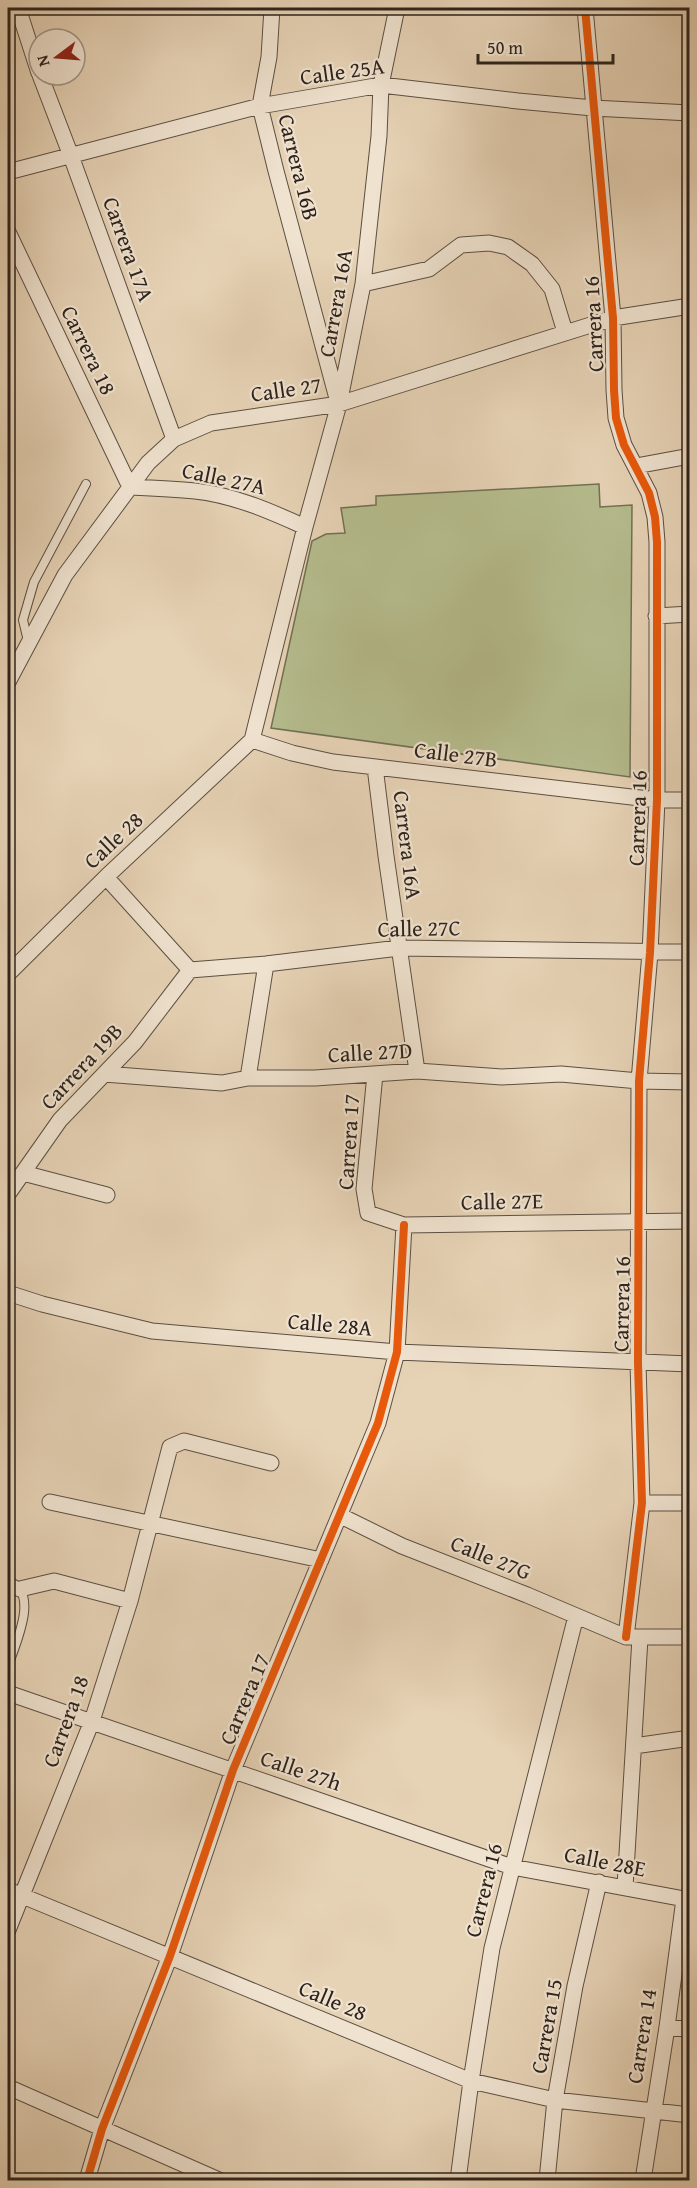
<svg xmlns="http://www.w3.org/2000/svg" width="697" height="2188" font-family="'Gentium Book Plus',serif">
<rect width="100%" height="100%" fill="#e6d2b5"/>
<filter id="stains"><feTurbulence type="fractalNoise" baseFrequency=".00333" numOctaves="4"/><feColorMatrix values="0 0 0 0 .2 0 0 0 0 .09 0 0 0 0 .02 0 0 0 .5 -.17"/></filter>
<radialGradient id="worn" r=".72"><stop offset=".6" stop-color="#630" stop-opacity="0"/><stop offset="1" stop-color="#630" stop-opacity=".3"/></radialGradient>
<path fill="#b5bc8d" stroke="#727054" stroke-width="1.5" d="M599,484L600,507L632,505L630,777L271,728L312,541L326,534L345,533L341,508L376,505V496Z"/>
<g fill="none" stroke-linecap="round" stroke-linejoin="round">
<g stroke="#5c4f42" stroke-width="10">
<path id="lane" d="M28,641L23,620L34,582L86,484
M8,1581C41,1591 15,1645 8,1666"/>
</g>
<g stroke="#5c4f42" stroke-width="17">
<path id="street" d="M18,8L39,73
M272,8L269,57L260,106L276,171L338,402
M585,8L613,318L614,390L616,418L624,445L649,493L655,517L657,542V800L650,953L639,1081L638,1363L642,1503L626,1637
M40,75L71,156L174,439
M8,172L260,106L381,85L518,101L593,108L690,113
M8,232L130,487C152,488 174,489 195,491C233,495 270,511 305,527
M363,284L429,269L461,245L489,243L508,247L532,264L552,289L565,332
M636,466L690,456
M656,616L690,614
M8,682L65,575L148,463L174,439L211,423L339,404L613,318L690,306
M252,740L305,527L339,404L363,284L379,136L381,85L397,8
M252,740L292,753L333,762L657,800H690
M375,767L386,856L417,1071
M106,877L190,970
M190,970L266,964L399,948L690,952
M8,974L106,877L252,740
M104,1074L222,1083L248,1078H315L417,1071L502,1077L561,1074L639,1081L690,1082
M375,1074L364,1189L368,1213L404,1225L690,1221
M248,1078L266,964
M23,1173L107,1195
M8,1194L60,1120L135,1042L190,970
M8,1293L42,1304L152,1331L397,1352L690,1364
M50,1502L321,1560
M642,1503H690
M341,1516L402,1546L527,1595L626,1637H690
M20,1589L54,1581L130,1601
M8,1693L512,1867L690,1900
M634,1746L690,1738
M625,1887L640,1638
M8,1890L471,2081L555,2100L690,2115
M8,1930L92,1721L130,1601L170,1447L184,1441L271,1463
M667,2027L690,2029
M8,2087L219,2180
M87,2180L102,2129L170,1956L233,1770L378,1423L397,1352L404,1225
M458,2180L471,2081L492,1948L576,1616
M547,2180L555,2100L575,1986L599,1882
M643,2180L667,2027L684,1899"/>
</g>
<use href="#lane" stroke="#efe2cf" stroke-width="8"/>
<use href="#street" stroke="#efe2cf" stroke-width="15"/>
<g stroke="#efe2cf" stroke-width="11">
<path id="cycleway" d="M585,8L613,318L614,390L616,418L624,445L649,493L655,517L657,542V800L650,953L639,1081L638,1363L642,1503L626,1637
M87,2180L102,2129L170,1956L233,1770L378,1423L397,1352L404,1225"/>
</g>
<use href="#cycleway" stroke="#e8590c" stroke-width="8"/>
</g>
<g text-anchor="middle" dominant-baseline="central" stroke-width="4.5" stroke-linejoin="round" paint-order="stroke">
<g font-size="22" fill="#2e231c" stroke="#efe2cf">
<text transform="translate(342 71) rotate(-8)">Calle 25A</text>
<text transform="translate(299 167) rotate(76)">Carrera 16B</text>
<text transform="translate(129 249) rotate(70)">Carrera 17A</text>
<text transform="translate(335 303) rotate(-80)">Carrera 16A</text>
<text transform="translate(593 324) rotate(-93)">Carrera 16</text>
<text transform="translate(89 350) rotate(64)">Carrera 18</text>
<text transform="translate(286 389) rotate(-8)">Calle 27</text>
<text transform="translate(224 478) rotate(12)">Calle 27A</text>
<text transform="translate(456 754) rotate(7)">Calle 27B</text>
<text transform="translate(637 818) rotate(-88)">Carrera 16</text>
<text transform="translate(113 840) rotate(-43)">Calle 28</text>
<text transform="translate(408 845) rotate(83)">Carrera 16A</text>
<text transform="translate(419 928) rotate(-1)">Calle 27C</text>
<text transform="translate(370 1052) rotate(-3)">Calle 27D</text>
<text transform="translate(81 1066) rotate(-47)">Carrera 19B</text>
<text transform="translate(348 1142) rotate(-86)">Carrera 17</text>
<text transform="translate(502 1201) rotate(-1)">Calle 27E</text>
<text transform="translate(621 1304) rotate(-89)">Carrera 16</text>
<text transform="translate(330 1324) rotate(5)">Calle 28A</text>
<text transform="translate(491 1557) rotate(22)">Calle 27G</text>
<text transform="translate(244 1699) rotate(-67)">Carrera 17</text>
<text transform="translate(65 1721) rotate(-70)">Carrera 18</text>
<text transform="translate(301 1770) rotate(19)">Calle 27h</text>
<text transform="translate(605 1861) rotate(11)">Calle 28E</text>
<text transform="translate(483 1890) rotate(-76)">Carrera 16</text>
<text transform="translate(333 2000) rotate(23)">Calle 28</text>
<text transform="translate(546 2026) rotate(-80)">Carrera 15</text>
<text transform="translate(641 2036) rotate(-81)">Carrera 14</text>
</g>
</g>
<rect width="697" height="2188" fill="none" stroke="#e6d2b5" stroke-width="30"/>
<rect x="9" y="9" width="679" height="2170" fill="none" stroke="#2e231c" stroke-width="3"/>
<rect x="15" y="15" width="667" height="2158" fill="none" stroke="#2e231c" stroke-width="1.5"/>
<g transform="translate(57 57) rotate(254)"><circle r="28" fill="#efe2cf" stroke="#a29687" stroke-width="1.5"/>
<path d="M0-4.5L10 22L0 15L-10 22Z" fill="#8f2418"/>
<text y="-9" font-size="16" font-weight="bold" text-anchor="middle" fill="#2e231c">N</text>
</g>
<path d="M478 54v9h135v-9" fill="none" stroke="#2e231c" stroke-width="3"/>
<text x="487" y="54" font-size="18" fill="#2e231c" stroke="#efe2cf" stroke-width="4.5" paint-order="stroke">50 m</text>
<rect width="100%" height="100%" filter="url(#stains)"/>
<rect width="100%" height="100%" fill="url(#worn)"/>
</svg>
